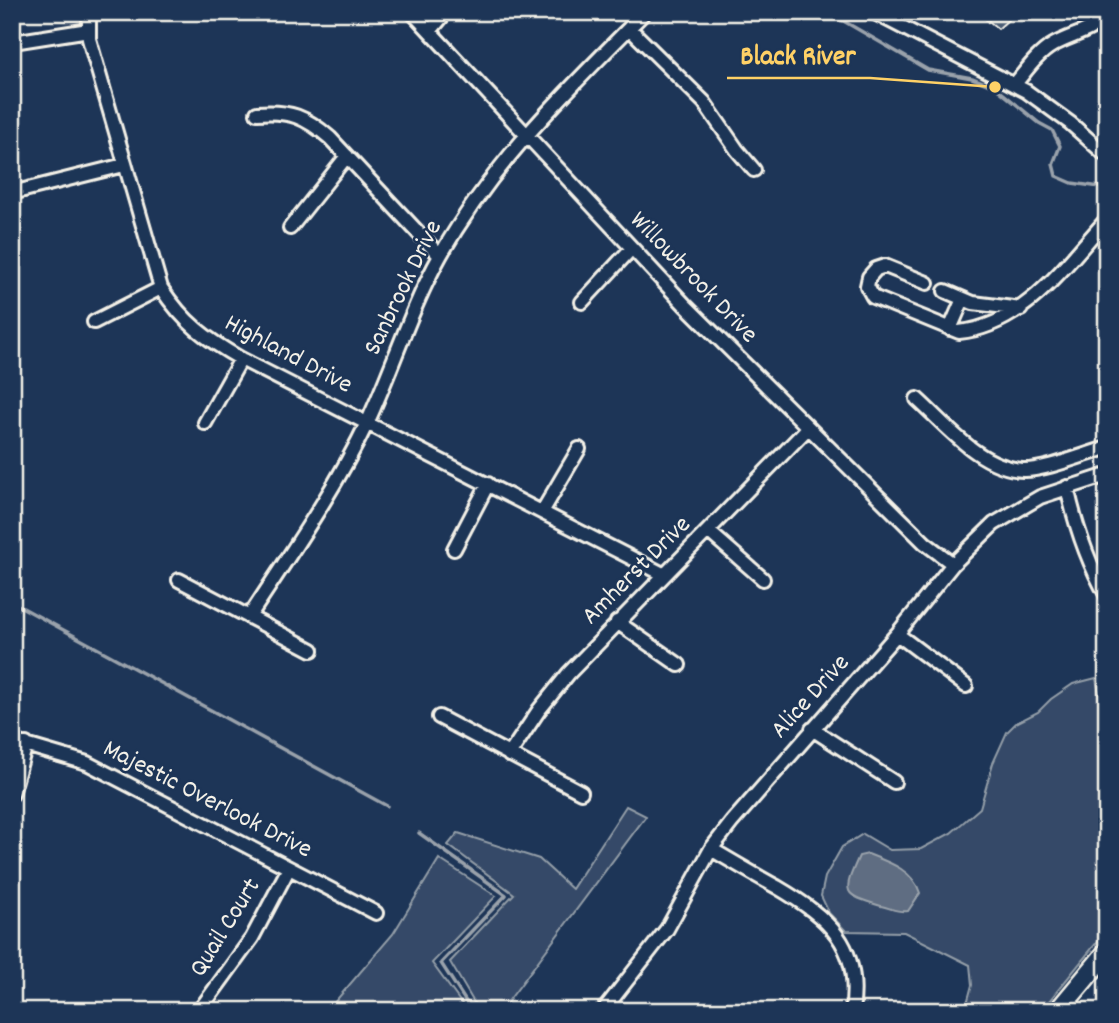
<svg xmlns="http://www.w3.org/2000/svg" width="1119" height="1023" font-family="Dekko,sans-serif">
<rect width="100%" height="100%" fill="#1d3557"/>
<filter id="ink" filterUnits="userSpaceOnUse"><feTurbulence type="fractalNoise" baseFrequency=".0143" numOctaves="2"/><feDisplacementMap in="SourceGraphic" scale="14" xChannelSelector="R" yChannelSelector="G"/><feConvolveMatrix kernelMatrix="1 2 1 2 8 2 1 2 1" color-interpolation-filters="sRGB"/></filter>
<g filter="url(#ink)">
<path fill="#354a67" stroke="#949ea8" stroke-width="2" d="M1096,678L1100,699L1107,703V930L1041,1011H965L972,985L970,965L904,932L846,931L829,913L821,896L825,877L842,847L863,834L890,850L921,849L951,833L980,808L993,763L1007,732L1016,723L1038,712L1051,699L1073,684Z
M626,806L646,816L501,1011H479L450,962L514,894L448,845L458,833L539,859L572,889Z
M439,859L496,896L432,963L467,1011H327L393,934Z"/>
<path fill="#5e6d82" stroke="#9aa2ab" stroke-width="2" d="M868,854C889,862 913,870 920,893L908,911C898,913 891,908 881,906C842,894 842,894 859,856Z"/>
<g fill="none" stroke-linecap="round" stroke-linejoin="round">
<path stroke="#9aa2ab" stroke-width="3.5" d="M828,12L928,70L972,78L995,87L1039,123L1052,130L1060,146L1053,164L1056,176L1072,183L1107,188
M12,602L387,806
M419,833L506,895L441,963L472,1011"/>
</g>
<path fill="#485b74" stroke="#f4f1e8" stroke-width="2" d="M980,12H1008L1006,15L1009,19L998,29L989,21L988,22Z"/>
<g fill="none" stroke-linecap="round" stroke-linejoin="round">
<g stroke="#f4f1e8" stroke-width="18">
<path id="minor" d="M89,12V39L161,288C184,323 206,339 241,359L663,574
M412,12L686,306L925,543L953,564
M873,12L1026,91L1070,123L1107,156
M629,28L704,102L737,150L754,170
M431,30L446,12
M13,42L89,30
M1014,85C1026,71 1037,54 1053,45C1073,34 1089,33 1107,16
M257,113C290,110 306,117 330,138L440,256
M12,193L124,165
M290,228L347,156
M927,283L885,266L876,269L869,277L867,286L873,297L959,332C1024,326 1066,264 1107,219
M945,291L973,303L1021,309
M582,302L632,248
M94,322L161,288
M950,329L963,299
M917,399C947,426 980,468 1023,470C1044,471 1085,454 1107,448
M205,423L241,359
M1067,487C1075,524 1088,563 1107,596
M542,512L579,449
M708,531L763,579
M454,549L488,484
M179,580L312,650
M249,617C290,554 335,490 368,421C393,367 411,308 440,256C496,158 567,91 645,12
M617,622L679,665
M897,634L966,686
M439,717L581,792
M812,729L894,782
M12,741L87,763L376,913
M509,755L539,710L569,673L808,428
M12,794L26,744
M711,849C733,862 755,875 777,887C828,917 862,946 852,1011
M199,1011L252,938L289,868
M603,1011L667,929L711,849L732,822L897,634L953,564L994,524L1040,497L1107,475"/>
</g>
<g stroke="#f4f1e8" stroke-width="23">
<path id="highway" d="M1058,1011L1107,952"/>
</g>
<use href="#minor" stroke="#1d3557" stroke-width="12"/>
<use href="#highway" stroke="#1d3557" stroke-width="18"/>
</g>
</g>
<g text-anchor="middle" dominant-baseline="central" stroke-width="5" stroke-linejoin="round" paint-order="stroke">
<g font-size="26" fill="#f4f1e8" stroke="#1d3557">
<text transform="translate(693 278) rotate(46)">Willowbrook Drive</text>
<text transform="translate(404 288) rotate(-64)">Sanbrook Drive</text>
<text transform="translate(288 355) rotate(28)">Highland Drive</text>
<text transform="translate(637 571) rotate(-45)">Amherst Drive</text>
<text transform="translate(811 697) rotate(-48)">Alice Drive</text>
<text transform="translate(207 800) rotate(27)">Majestic Overlook Drive</text>
<text transform="translate(226 928) rotate(-58)">Quail Court</text>
</g>
</g>
<path fill="none" stroke="#ffd166" stroke-width="2.5" d="M995 87L870 78H727"/>
<circle fill="#ffd166" stroke="#1d3557" stroke-width="2.5" cx="995" cy="87" r="7"/>
<g font-size="28" text-anchor="middle" font-weight="bold" fill="#ffd166" stroke="#1d3557" stroke-width="5" stroke-linejoin="round" paint-order="stroke">
<text x="798" y="64">Black River</text>
</g>
<rect width="1119" height="1023" fill="none" stroke="#1d3557" stroke-width="42"/>
<rect x="21" y="21" width="1077" height="981" fill="none" stroke="#f4f1e8" stroke-width="2.5" filter="url(#ink)"/>
</svg>
